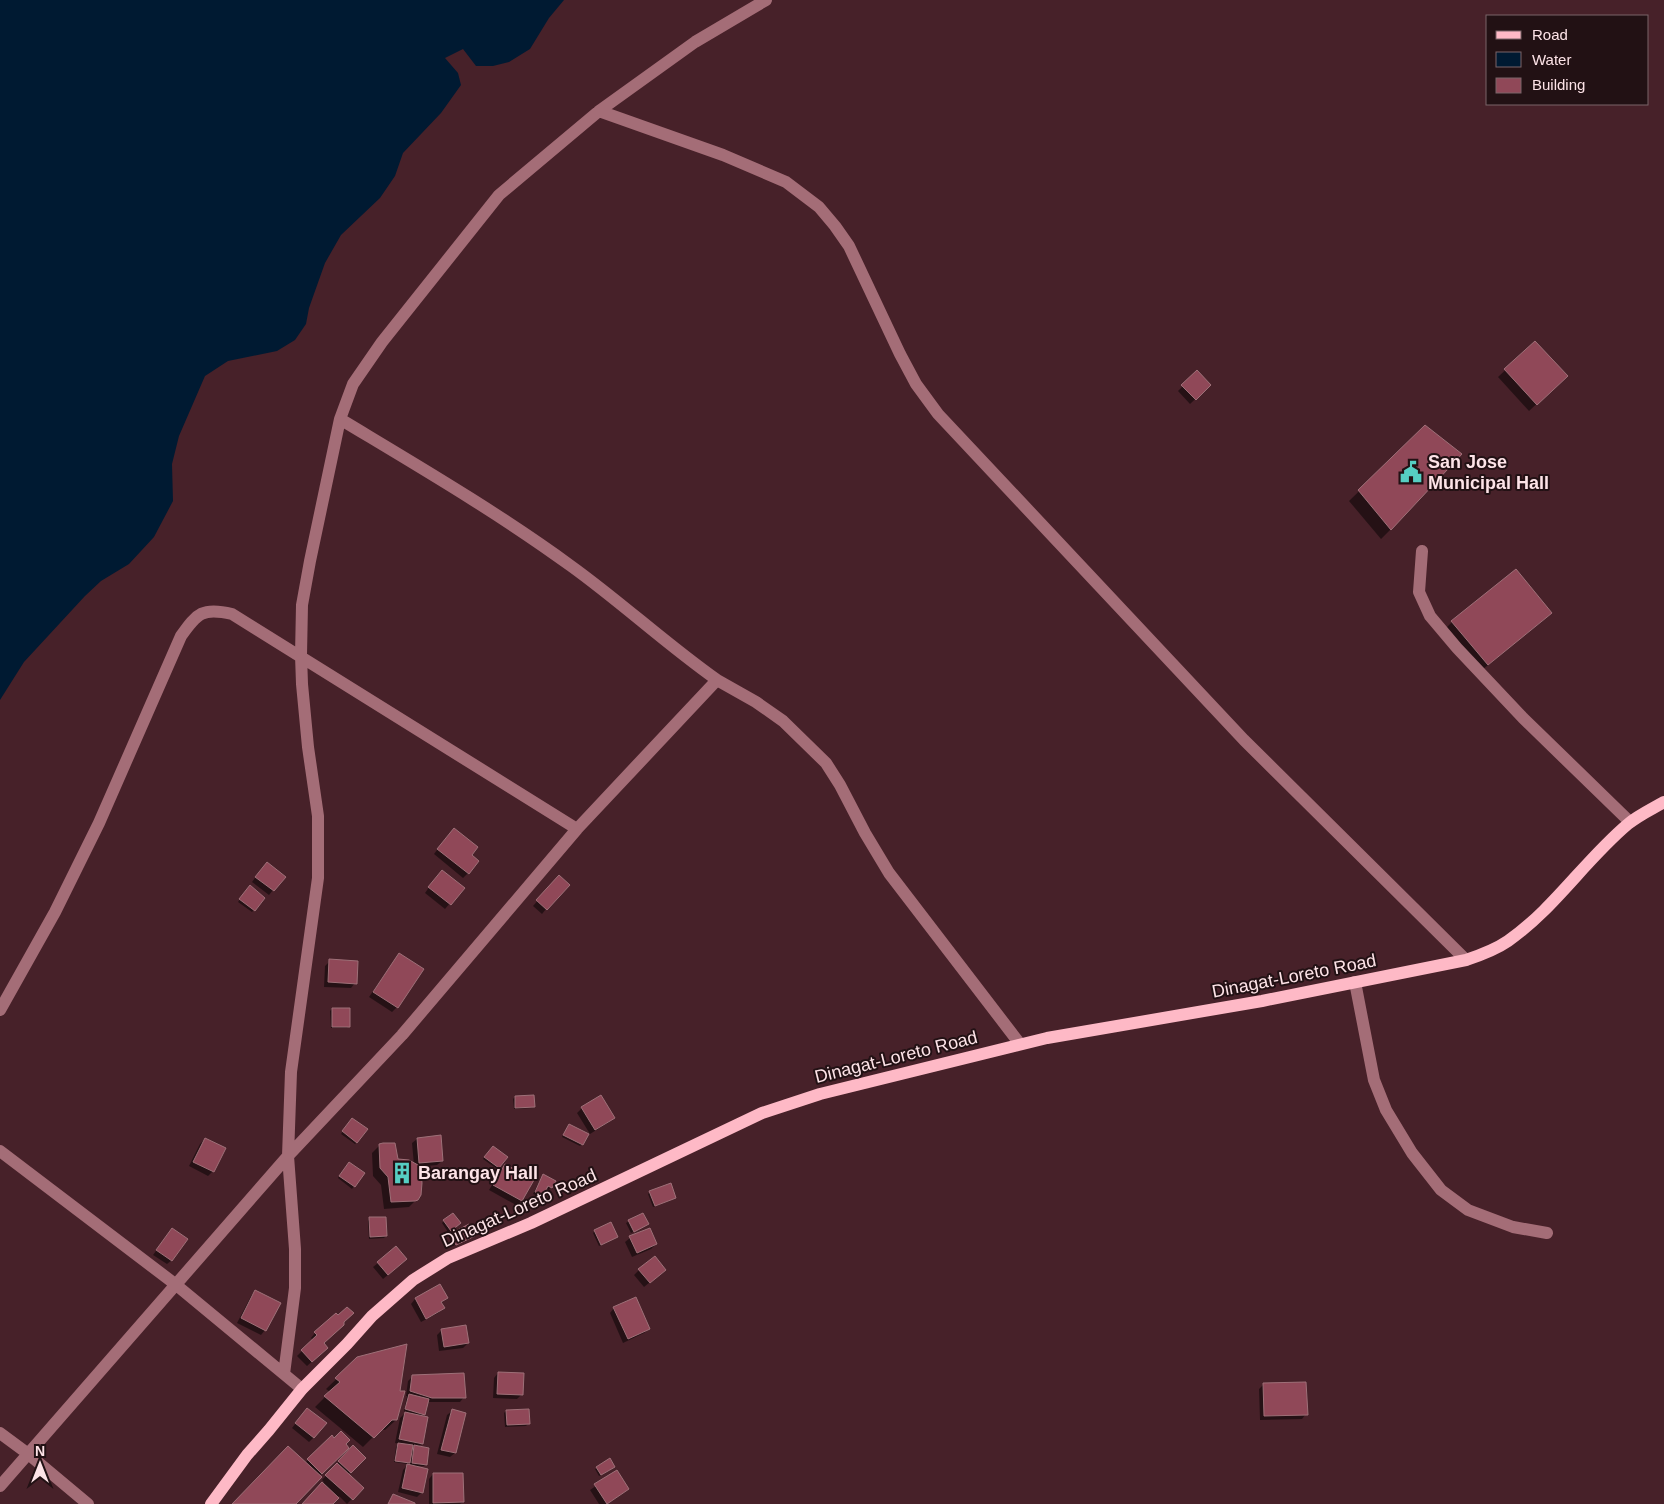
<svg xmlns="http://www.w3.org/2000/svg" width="1664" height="1504" font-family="Helvetica,sans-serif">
<rect width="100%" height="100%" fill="#472129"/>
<path fill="#001a32" d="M0,0H564L549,18L530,49L509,62L493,66H476L463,49L445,58L458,73L461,85L441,113L403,153L395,176L380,198L341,235L325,263L309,308L306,324L295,340L277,351L228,361L205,376L179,436L172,464L173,501L154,537L129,564L101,581L85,596L24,662L0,700Z"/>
<path fill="#0007" d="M1535,342L1559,383L1529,411L1498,377Z
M1197,372L1210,385L1190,404L1178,391Z
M1425,427L1391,529L1381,539L1349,501Z
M1550,613L1540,623L1477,674L1442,632L1452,622Z
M449,834L468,873L463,878L434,854Z
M262,868L273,890L269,895L252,882Z
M437,876L463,888L445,909L425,893Z
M554,882L546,909L542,914L533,906Z
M248,889L264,898L252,912L238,902Z
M399,954L397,1007L392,1012L369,997Z
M330,961L355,983L351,988L324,987L325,966Z
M332,1009L349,1026L347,1028H331L330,1011Z
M515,1097L534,1106L532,1108L514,1109L513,1099Z
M601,1097L614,1118L609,1122L590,1134L577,1113L582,1108Z
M351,1121L357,1142L355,1144L341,1134Z
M569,1125L582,1144L580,1146L562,1137Z
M205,1139L213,1171L208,1176L189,1166L200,1144Z
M417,1139L442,1161L437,1165L417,1167V1199L409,1207L384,1209L381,1185L373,1176L372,1153L380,1145L397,1160L414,1165L412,1143Z
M491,1149L499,1167L497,1169L483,1159Z
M347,1165L363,1173L352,1189L338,1178Z
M506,1165L533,1180L521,1201L516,1205L489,1190L501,1170Z
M541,1178L554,1181L549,1190L546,1188L540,1197L533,1194Z
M650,1192L674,1198L653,1207L648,1194Z
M642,1214L647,1224L631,1233L626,1223Z
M370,1219L386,1236L384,1238L369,1239L368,1221Z
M444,1221L457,1225L448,1232L442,1223Z
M172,1229V1260L167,1264L153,1255Z
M595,1231L614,1238L599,1246L593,1233Z
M451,1235L471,1238L453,1246L449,1237Z
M630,1238L656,1244L651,1249L632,1257L625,1242Z
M378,1263L401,1264L383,1279L373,1267Z
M639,1270L660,1274L644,1287L634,1275Z
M440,1286L447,1298L440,1303L443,1308L438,1313L421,1322L411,1304L415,1299Z
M255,1291L265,1330L261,1335L237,1323L251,1296Z
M614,1308L649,1328L644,1333L623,1343L610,1313Z
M338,1317L323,1344L327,1348L307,1366L297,1356L313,1340L311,1338L315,1333Z
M442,1330L468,1343L463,1348L439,1351L437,1335Z
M358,1358L396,1420L385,1430L381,1429L363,1447L315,1407L330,1392L326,1389Z
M498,1373L522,1394L517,1399L493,1398L494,1378Z
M413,1376L464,1397L460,1402H427L424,1414L421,1417L422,1443L418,1447L426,1464L424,1466H418L422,1492L417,1497L398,1492L403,1470L407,1465L410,1466V1461L407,1464L394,1462L396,1447L399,1444L395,1443L400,1418L406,1412L404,1411L407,1396H406L408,1381Z
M1264,1384L1306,1414L1302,1419L1260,1420L1259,1389Z
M452,1411L455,1453L450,1457L437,1454L447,1415Z
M506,1411L528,1424L526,1426L505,1427L504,1413Z
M303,1414L314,1437L309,1442L292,1428Z
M332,1437L347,1448L319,1476L294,1504H233L305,1463Z
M353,1447L365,1458L348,1474L362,1488L347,1504L339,1496L332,1504H303L324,1482L322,1480Z
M597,1468L612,1469L599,1476L595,1469Z
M616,1472L628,1489L607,1504H599L590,1490Z
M433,1474L463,1502L460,1504H429V1479Z"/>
<path fill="#904858" stroke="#9e7078" d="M1535,341L1568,376L1537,405L1504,369Z
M1197,370L1211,385L1196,400L1181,385Z
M1425,425L1462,454L1391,530L1358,490Z
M1516,569L1552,613L1488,665L1451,621Z
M454,828L478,847L472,855L479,861L469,874L437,849Z
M267,862L286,877L274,891L255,877Z
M442,870L465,888L451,905L428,887Z
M559,875L570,885L547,910L536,900Z
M250,885L265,898L255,911L239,899Z
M399,953L424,969L398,1008L373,992Z
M329,959L358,961L357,984L328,982Z
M332,1008H350V1027H332Z
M534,1095L535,1107L515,1108V1096Z
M601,1095L615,1118L595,1130L581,1107Z
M352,1118L368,1129L357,1143L342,1131Z
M569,1124L589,1134L583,1145L563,1135Z
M441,1135L443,1161L419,1163L417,1138Z
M205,1138L226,1148L214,1172L193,1162Z
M383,1143H395L398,1159L409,1160L418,1165L421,1172L422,1183L421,1195L418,1200L415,1201L391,1202L388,1177L380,1168L379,1144Z
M493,1146L508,1157L499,1168L484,1157Z
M349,1162L365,1173L355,1187L339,1176Z
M505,1164L534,1180L522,1201L493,1185Z
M543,1174L556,1181L552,1188L548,1186L543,1196L535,1192Z
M671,1183L676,1198L655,1206L649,1191Z
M453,1213L461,1223L451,1231L443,1220Z
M643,1213L649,1224L634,1232L628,1220Z
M369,1217H386L387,1236L370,1237Z
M611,1222L618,1237L601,1245L594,1230Z
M469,1224L475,1236L456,1245L450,1234Z
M172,1228L188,1239L172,1261L156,1250Z
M650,1228L657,1244L637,1253L629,1236Z
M396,1246L407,1259L388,1275L377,1262Z
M655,1256L666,1270L650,1283L638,1269Z
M440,1284L448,1298L441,1302L445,1308L426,1319L415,1298Z
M255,1290L281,1303L266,1331L241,1318Z
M636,1297L650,1329L628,1339L613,1307Z
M347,1307L354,1313L344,1322V1325L324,1343L328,1348L312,1362L301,1350L317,1335L314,1332L336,1313L338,1315Z
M466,1325L469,1343L444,1347L441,1329Z
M407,1344L400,1391H405L397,1420H392L374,1438L324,1396L340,1382L335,1378L357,1357Z
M498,1372L524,1373L523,1395L497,1394Z
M464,1373L466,1398H432L410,1391L412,1375Z
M1306,1382L1308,1415L1264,1416L1263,1383Z
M409,1394L429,1399L425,1415L405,1409Z
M307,1408L327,1423L314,1438L295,1423Z
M452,1409L466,1413L456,1453L441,1450Z
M529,1409L530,1424L507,1425L506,1410Z
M405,1412L428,1417L423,1444L399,1439Z
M341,1431L350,1440L346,1444L349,1448L322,1474L307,1459L332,1435L334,1438Z
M398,1443L413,1445L410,1463L395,1461Z
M353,1445L366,1458L351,1473L338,1461Z
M414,1445L429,1448L427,1465L412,1463Z
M288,1446L322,1477L296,1504H232Z
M610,1458L615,1467L601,1475L596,1467Z
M337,1463L364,1488L353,1500L325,1475Z
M407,1464L428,1469L423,1493L402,1488Z
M617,1470L629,1489L607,1504L594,1484Z
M433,1473H463L464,1502L433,1503Z
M322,1482L339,1498L333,1504H302Z
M393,1494L415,1503V1504H388Z"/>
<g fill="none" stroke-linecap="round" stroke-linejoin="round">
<path stroke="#a46d77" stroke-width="12" d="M599,111L723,155L786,182L819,207L835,226L849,246L900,354L916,384L938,414L1244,740L1466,960
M1422,551L1419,592L1430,616L1457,648L1523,718L1630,822
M717,680L756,702L783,721L826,763L840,785L865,833L889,873L1020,1044
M1355,982L1374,1080L1386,1110L1412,1153L1441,1190L1468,1210L1513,1227L1547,1233
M0,1010L55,912L99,823L181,636C197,613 203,607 232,614L577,829L717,680C666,644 621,602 571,566C497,512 418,466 340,419
M0,1151L175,1284L302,1389
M284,1374L295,1288V1249L288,1156L291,1072L318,878V816L308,747L302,684L301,655L302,605L310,561L340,419L353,384L382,342L499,195L599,111L695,42L766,0
M0,1433L27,1453L88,1504
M0,1486L288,1156L402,1035L577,829"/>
<path stroke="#feb9c6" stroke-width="12" d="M211,1504L247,1455L269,1430L302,1389L347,1344L372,1316L413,1280L448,1258L531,1223L762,1113L820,1094L1047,1038L1262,1001L1466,960C1481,955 1495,950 1508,941C1554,909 1585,860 1628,824C1639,815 1652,809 1664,802"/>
</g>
<defs>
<g id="civic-bare" transform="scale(1.725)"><path d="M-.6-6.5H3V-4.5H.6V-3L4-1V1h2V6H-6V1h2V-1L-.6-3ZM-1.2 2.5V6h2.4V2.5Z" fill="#56cec3" stroke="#221114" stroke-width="2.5" paint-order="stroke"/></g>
<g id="building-bare" transform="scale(1.725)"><path d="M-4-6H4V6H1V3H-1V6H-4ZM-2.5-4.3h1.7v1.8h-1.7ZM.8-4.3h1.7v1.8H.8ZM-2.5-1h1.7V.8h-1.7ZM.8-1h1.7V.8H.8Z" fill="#56cec3" stroke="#221114" stroke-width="2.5" paint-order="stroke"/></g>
</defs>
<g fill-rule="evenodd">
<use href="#civic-bare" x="1411" y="472"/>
<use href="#building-bare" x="402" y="1173"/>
</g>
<g text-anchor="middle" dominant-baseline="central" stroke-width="4" stroke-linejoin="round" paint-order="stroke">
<g font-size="18" font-weight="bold" fill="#fde3e7" stroke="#221114" text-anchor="start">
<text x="1428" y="462">San Jose<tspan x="1428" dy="21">Municipal Hall</tspan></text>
<text x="418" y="1173">Barangay Hall</text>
</g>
<g font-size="18" fill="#fde3e7" stroke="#221114">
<text transform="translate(1294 976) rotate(-11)">Dinagat-Loreto Road</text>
<text transform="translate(896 1057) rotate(-14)">Dinagat-Loreto Road</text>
<text transform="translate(519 1208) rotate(-24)">Dinagat-Loreto Road</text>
</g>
</g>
<rect x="1486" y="15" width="162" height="90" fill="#221114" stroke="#7a6568"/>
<rect x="1496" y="31" width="25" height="8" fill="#feb9c6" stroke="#7a6568"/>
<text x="1532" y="40" font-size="15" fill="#fde3e7">Road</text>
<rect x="1496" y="52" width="25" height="15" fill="#001a32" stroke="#7a6568"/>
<text x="1532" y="65" font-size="15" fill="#fde3e7">Water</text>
<rect x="1496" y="78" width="25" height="15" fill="#904858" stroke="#7a6568"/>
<text x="1532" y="90" font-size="15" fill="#fde3e7">Building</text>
<g transform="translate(40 1464)" stroke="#221114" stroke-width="4" paint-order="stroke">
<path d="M0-4L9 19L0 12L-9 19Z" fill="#fde3e7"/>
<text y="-8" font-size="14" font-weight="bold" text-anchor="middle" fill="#fde3e7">N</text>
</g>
</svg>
